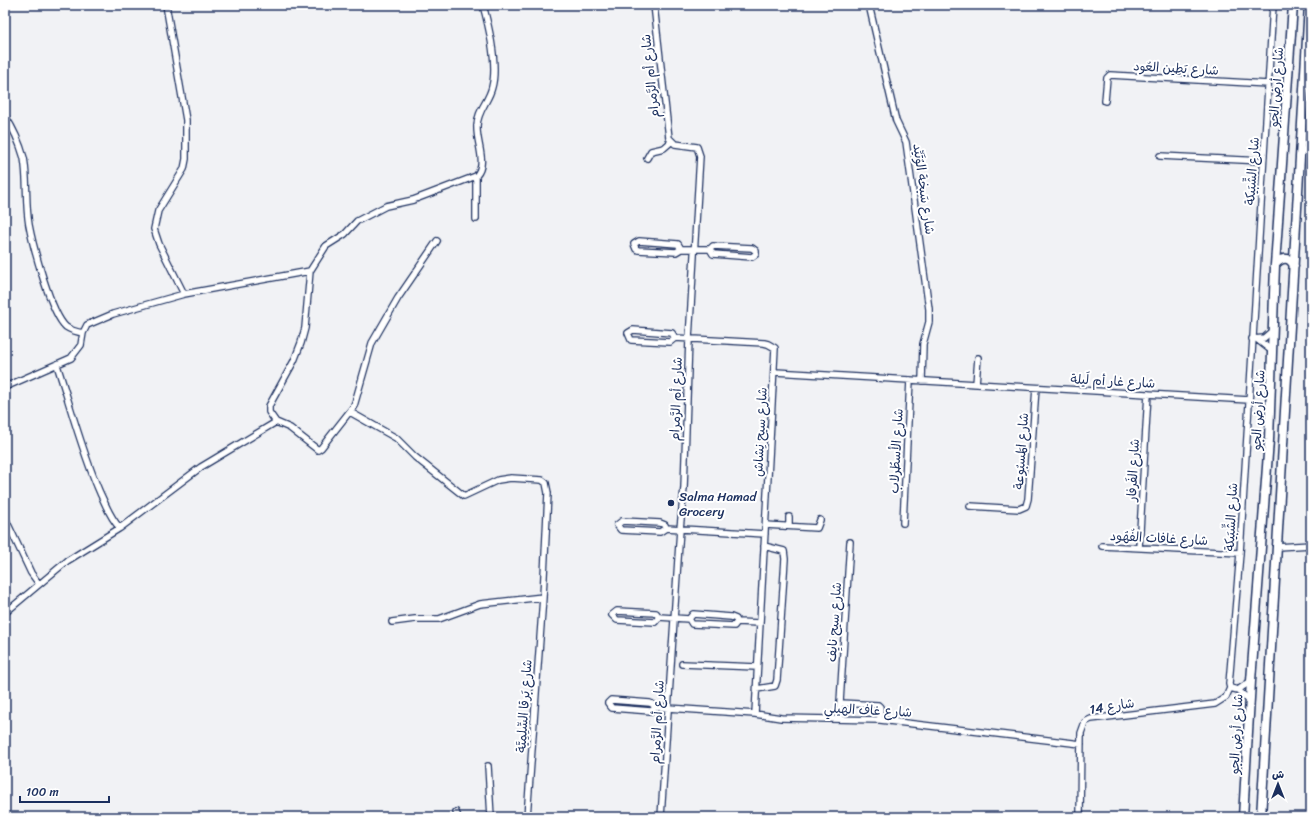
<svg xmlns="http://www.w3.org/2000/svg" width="1316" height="822" font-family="Sriracha,'Playpen Sans Arabic',sans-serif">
<rect width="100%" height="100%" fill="#f1f2f5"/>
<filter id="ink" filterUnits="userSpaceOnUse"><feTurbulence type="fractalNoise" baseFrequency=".025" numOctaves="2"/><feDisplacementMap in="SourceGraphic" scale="8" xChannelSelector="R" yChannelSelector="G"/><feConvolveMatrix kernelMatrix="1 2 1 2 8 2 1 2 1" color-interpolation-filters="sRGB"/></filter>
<g filter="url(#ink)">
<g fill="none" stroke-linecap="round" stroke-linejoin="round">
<g stroke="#1b2f5e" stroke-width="8">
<path id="minor" d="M166,5L186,120V159L184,169L158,211L154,229L159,244L184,294
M654,5L669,138L675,144L697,147L700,156L689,339L684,488L680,529L661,817
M869,5L896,121L906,142L929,309V322L923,344L922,381
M1105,101L1107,78L1110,75L1268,84
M5,116C13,128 20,144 24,158C28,180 25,203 29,225C33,246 51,314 66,327C72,331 77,332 83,333
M1300,149L1311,152
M1160,156L1263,161
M647,158L651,151L664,148L672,141
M476,219V176C488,163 476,143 477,126C477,111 489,101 492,87C498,65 489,27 483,5
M639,241L678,244L681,249L676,252L638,250L636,249L634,244Z
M713,246L752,248L756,251V254L752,257L713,254L710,249Z
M681,249H710
M310,271L305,328L301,343L294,361L269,406V412L276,422L290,428L318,450L321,448L354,406L372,343L398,298L437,241
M633,330L672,333L675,338L670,342L631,340L628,333Z
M675,338L764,343L768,344L775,348L755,714
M1252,339L1264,338L1272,331
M1258,340L1272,351
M57,365C71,408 82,452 100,493C106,505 110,518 120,528
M775,372L1249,400
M976,384L978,358
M5,387L71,358L81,345L83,333L87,325L113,314L184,294L310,271L326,246L345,234L357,221L386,206L413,200L476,176
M350,412L396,438L415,457L464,496L498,480L511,478L542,480L546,483L548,493L543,597L527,817
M970,506L1019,509L1026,506L1028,499L1036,388
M5,518L31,573L39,584
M622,521L660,523L665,525L666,528L660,532L621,530L617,525Z
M903,523L910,380
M765,525L817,528L820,520
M789,526V517
M666,528L765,534
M1102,546L1240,553
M1277,547L1311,545
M1139,548L1148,394
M617,611L656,613L659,617L655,622L617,620L612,615Z
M5,613L67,561L120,528L201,467L276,422
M693,614L731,617L736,619L737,622L734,626L692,624L689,619Z
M659,617L689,619
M392,622L415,619H439L480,604L543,597
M737,622L760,623
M682,664L757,667
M757,689L775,686L777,680L785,559L784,551L764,546
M1238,690L1251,681
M611,700L650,703L654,705V709L651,711L612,708L608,703Z
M1250,701L1238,690L1230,688L1229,684L1240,553L1273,5
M840,703L878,705L880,707V720
M654,707L755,714L781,718L880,720L1081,744
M839,718L850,542
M488,766L491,817
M456,812L458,817
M1080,817L1081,733L1085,722L1091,719L1215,704L1226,697L1230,688"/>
</g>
<g stroke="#1b2f5e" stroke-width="11">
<path id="secondary" d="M1275,265C1281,257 1290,256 1294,266
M1243,817L1251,681L1269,440L1275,265L1293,5
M1261,817L1309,5"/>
</g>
<use href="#minor" stroke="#fff" stroke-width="5.5"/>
<use href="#secondary" stroke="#fff" stroke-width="8"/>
</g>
</g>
<circle fill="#1b2f5e" stroke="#fff" stroke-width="1.5" cx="671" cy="503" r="4"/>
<g text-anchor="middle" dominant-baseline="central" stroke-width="4" stroke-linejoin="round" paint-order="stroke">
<g font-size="13" fill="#1b2f5e" stroke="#fff">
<text transform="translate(1176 68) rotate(3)">شارع بَطِين العُود</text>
<text transform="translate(650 76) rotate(-96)">شارع أم الرَّمرام</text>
<text transform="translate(1276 87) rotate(-86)">شارع أرض الجو</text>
<text transform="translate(1252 171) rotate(-86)">شارع الشِّبَيكة</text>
<text transform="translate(924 189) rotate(82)">شارع سَبخة الوُتَيِّد</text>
<text transform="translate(1113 381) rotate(3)">شارع غار أم لَيلة</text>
<text transform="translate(676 399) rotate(-88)">شارع أم الرَّمرام</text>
<text transform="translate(1258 410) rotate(-87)">شارع أرض الجو</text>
<text transform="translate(760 432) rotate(-87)">شارع سيح نِشاش</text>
<text transform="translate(896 451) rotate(-87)">شارع الأسطُرلاب</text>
<text transform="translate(1021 451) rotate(-86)">شارع المَسبُوعة</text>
<text transform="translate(1133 470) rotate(-87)">شارع الفَرفار</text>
<text transform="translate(1231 517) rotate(-87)">شارع الشِّبَيكة</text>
<text transform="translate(1159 538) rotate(3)">شارع غافات الفُهُود</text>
<text transform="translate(834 622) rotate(-86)">شارع سيح نايِف</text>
<text transform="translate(524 706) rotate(-86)">شارع بَرقا السِّلِمِيَّة</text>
<text transform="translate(1112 706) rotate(-9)">شارع 14</text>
<text transform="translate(868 710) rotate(3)">شارع غاف الهيلي</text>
<text transform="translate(657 722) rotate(-87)">شارع أم الرَّمرام</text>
<text transform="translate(1236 734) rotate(-87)">شارع أرض الجو</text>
</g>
<g font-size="13" fill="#1b2f5e" stroke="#fff" text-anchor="start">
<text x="679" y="496">Salma Hamad<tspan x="679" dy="15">Grocery</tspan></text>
</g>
</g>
<rect width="1316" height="822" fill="none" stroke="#fff" stroke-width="20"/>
<rect x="10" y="10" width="1296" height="802" fill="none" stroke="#1b2f5e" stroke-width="1.5" filter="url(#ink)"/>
<g transform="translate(1278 784)" stroke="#ffffff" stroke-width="3" paint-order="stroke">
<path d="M0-3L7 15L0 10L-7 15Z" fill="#1b2f5e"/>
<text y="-6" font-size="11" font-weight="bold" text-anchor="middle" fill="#1b2f5e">ش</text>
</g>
<path d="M20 796v6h89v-6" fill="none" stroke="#1b2f5e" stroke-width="2"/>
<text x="26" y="796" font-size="12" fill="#1b2f5e" stroke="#ffffff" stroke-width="3" paint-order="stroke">100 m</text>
</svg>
